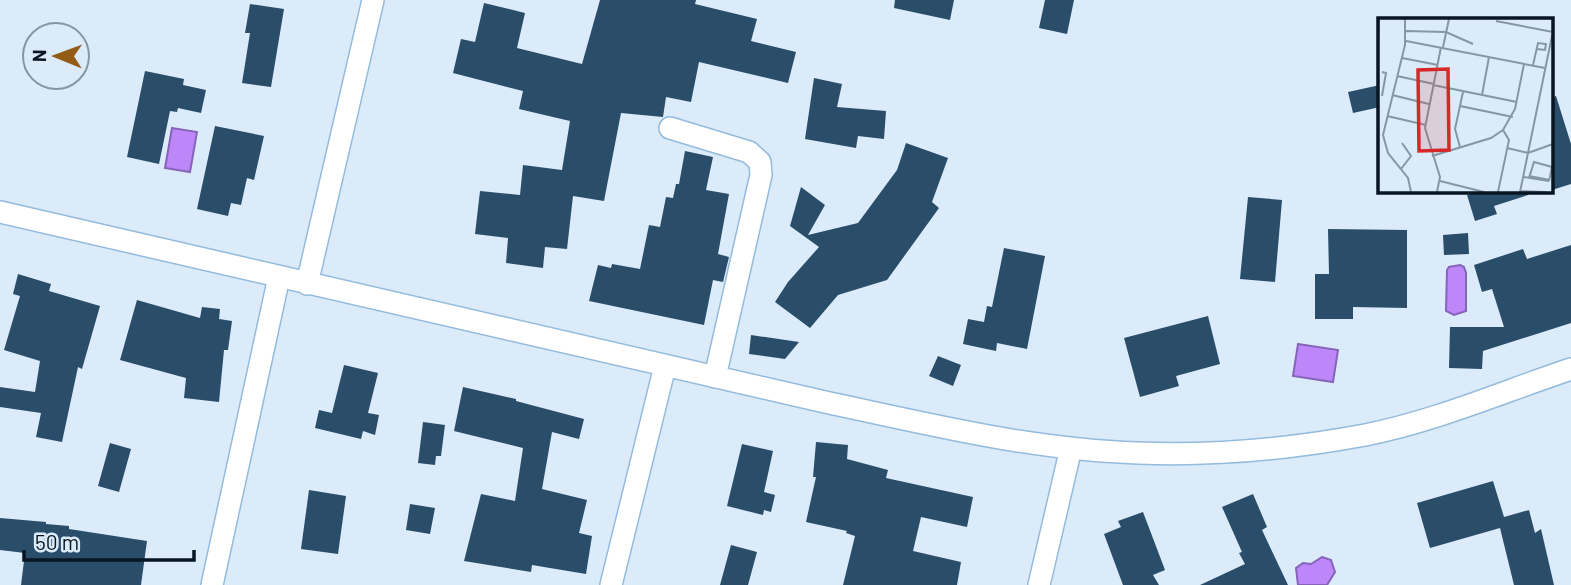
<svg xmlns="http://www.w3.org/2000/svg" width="1571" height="585" font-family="Barlow,sans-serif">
<rect width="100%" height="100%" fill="#dbebf9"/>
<path fill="#bd87fa" stroke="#8665b9" stroke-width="2" d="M172,128L197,132L190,172L165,168Z
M1460,265L1464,267L1466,273V311L1454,315L1446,311L1447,270L1449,267Z
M1298,344L1338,350L1333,382L1293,376Z
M1322,557L1331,560L1335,572L1327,585H1298L1296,568L1303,563L1311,564Z"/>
<path fill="#2a4d6a" d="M600,0H696L695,4L757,19L751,41L796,52L788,83L699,62L691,102L666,97L663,117L621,113L604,201L573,196L567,249L545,247L543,268L506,263L508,238L475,234L480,191L520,195L523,165L562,170L570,121L519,109L523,91L453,73L461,39L475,42L484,3L525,13L517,48L582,64Z
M895,0H954L950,20L894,8Z
M1045,0H1074L1067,34L1039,28Z
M250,4L284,9L271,87L242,83L250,33H245Z
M145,71L184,79L183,85L206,90L201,113L178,108L177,112L170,111L159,164L127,157Z
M814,78L842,84L837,107L886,111L884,139L858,136L856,148L805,139Z
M1380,85V107L1353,113L1348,92Z
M1556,96L1571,144V184L1552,190V97Z
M215,126L264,136L254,180L247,178L241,205L231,203L228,216L197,209Z
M906,143L948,158L932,202L939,208L887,280L838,295L810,328L775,302L788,282L819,247L790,226L801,187L825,205L808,235L858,223L897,170Z
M685,151L713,157L706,190L729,194L718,254L729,257L723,282L713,280L704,325L589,301L598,265L611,268L612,264L640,269L649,225L660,227L666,197L673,198L676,184H679Z
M1482,191H1528V195L1494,206L1497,214L1475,221L1467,195Z
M1248,197L1282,200L1275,282L1240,279Z
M1328,229L1407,230V308L1353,307V319H1315V274H1329Z
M1468,233L1469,254L1444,255L1443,235Z
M1571,245V323L1483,351L1482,369L1449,368L1450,327H1504L1492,289L1482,292L1474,265L1523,249L1527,259Z
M1004,248L1045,256L1027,349L997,343L996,351L963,344L968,319L984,322L987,306L992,307Z
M18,274L51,284L49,291L100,306L82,369L78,367L62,442L36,437L41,413L0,407V387L35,392L40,361L4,350L20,296L13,294Z
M137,300L200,318L202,307L220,309L219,319L232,321L228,350H224L219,402L184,398L186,378L120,360Z
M1208,316L1220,364L1176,376L1179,386L1140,397L1124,338Z
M751,335L799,342L785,359L749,354Z
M938,356L961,365L953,386L929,376Z
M344,365L378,373L368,413L379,415L375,435L363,431L361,439L315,428L319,410L332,413Z
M463,387L516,399V401L584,419L579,439L552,432L542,489L587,500L579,533L592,536L586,574L532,565L531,572L464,561L481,494L515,501L523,448L454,431Z
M423,422L445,425L441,456H436L435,465L418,463Z
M816,442L848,445L847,459L888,470L886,478L973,497L967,527L921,517L913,551L961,562L957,585H843L855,536L846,533L847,531L806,522L816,477H813Z
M110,443L131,449L119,492L98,486Z
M742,444L773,451L764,492L775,495L771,512L764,510L763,515L727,506Z
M1493,481L1504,517L1529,510L1535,533L1541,529L1554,585H1514L1500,528L1430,548L1417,503Z
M309,490L346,496L338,554L301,549Z
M1253,494L1267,527L1262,530L1288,585H1200L1245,564L1239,553L1242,552L1222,507Z
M410,504L435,508L430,534L406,530Z
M1143,512L1165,570L1153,575L1159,585H1123L1104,534L1121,527L1118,521Z
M0,518L46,522V524L69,526V529L147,541L141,585H21L25,553L0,550Z
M731,545L757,552L748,585H720Z"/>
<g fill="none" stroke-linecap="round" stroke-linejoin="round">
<g stroke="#94bbdc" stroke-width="24">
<path id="minor" d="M670,128L749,152L760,162L761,175L715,377
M0,212L825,402C928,424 1033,450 1138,453C1214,456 1290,449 1365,435C1436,421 1502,392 1571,369
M307,284L373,0
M212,585L279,277
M611,585L665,366
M1039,585L1071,448"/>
</g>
<use href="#minor" stroke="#fff" stroke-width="21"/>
</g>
<g transform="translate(1378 18)">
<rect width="175" height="175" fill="#dbebf9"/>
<path fill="none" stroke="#8696a3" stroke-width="2" d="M27,1V27L5,117L10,135L30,160L33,174M118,3L175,14M28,13L68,14L95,26M28,23L167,50M0,25L1,1M65,29L71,1M24,40L60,47M155,47L160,25L168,26L167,32L159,31M4,54L8,55L4,78M19,58L56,66M55,67L139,84M14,77L51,86M104,77L111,39M82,88L135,99M9,98L48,107M82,129L77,111L85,74M129,130L150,135L175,126M54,138L113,120L125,112M23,151L33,138L24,125M151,158L172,162M146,159L171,163M151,160L156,144L174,149L171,163M62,163L106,174M142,173L168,174M59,174L62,159L47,110L63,29M120,174L131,122L125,112L137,91L146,46M142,174L175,13"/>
<path fill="#d62828" fill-opacity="0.15" stroke="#d62828" stroke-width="3.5" d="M70,51L71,132L41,133L40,52Z"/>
<rect width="175" height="175" fill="none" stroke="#071622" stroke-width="3.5"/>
</g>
<g transform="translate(56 56) rotate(271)"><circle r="33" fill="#dbebf9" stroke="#8696a3" stroke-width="2"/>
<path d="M0-5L12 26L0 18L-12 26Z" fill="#945b17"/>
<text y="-10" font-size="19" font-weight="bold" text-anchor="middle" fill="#071622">N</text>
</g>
<path d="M24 550v10h170v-10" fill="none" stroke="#071622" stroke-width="3.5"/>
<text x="35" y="550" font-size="21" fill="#071622" stroke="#dbebf9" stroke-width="5" paint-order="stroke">50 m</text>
</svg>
